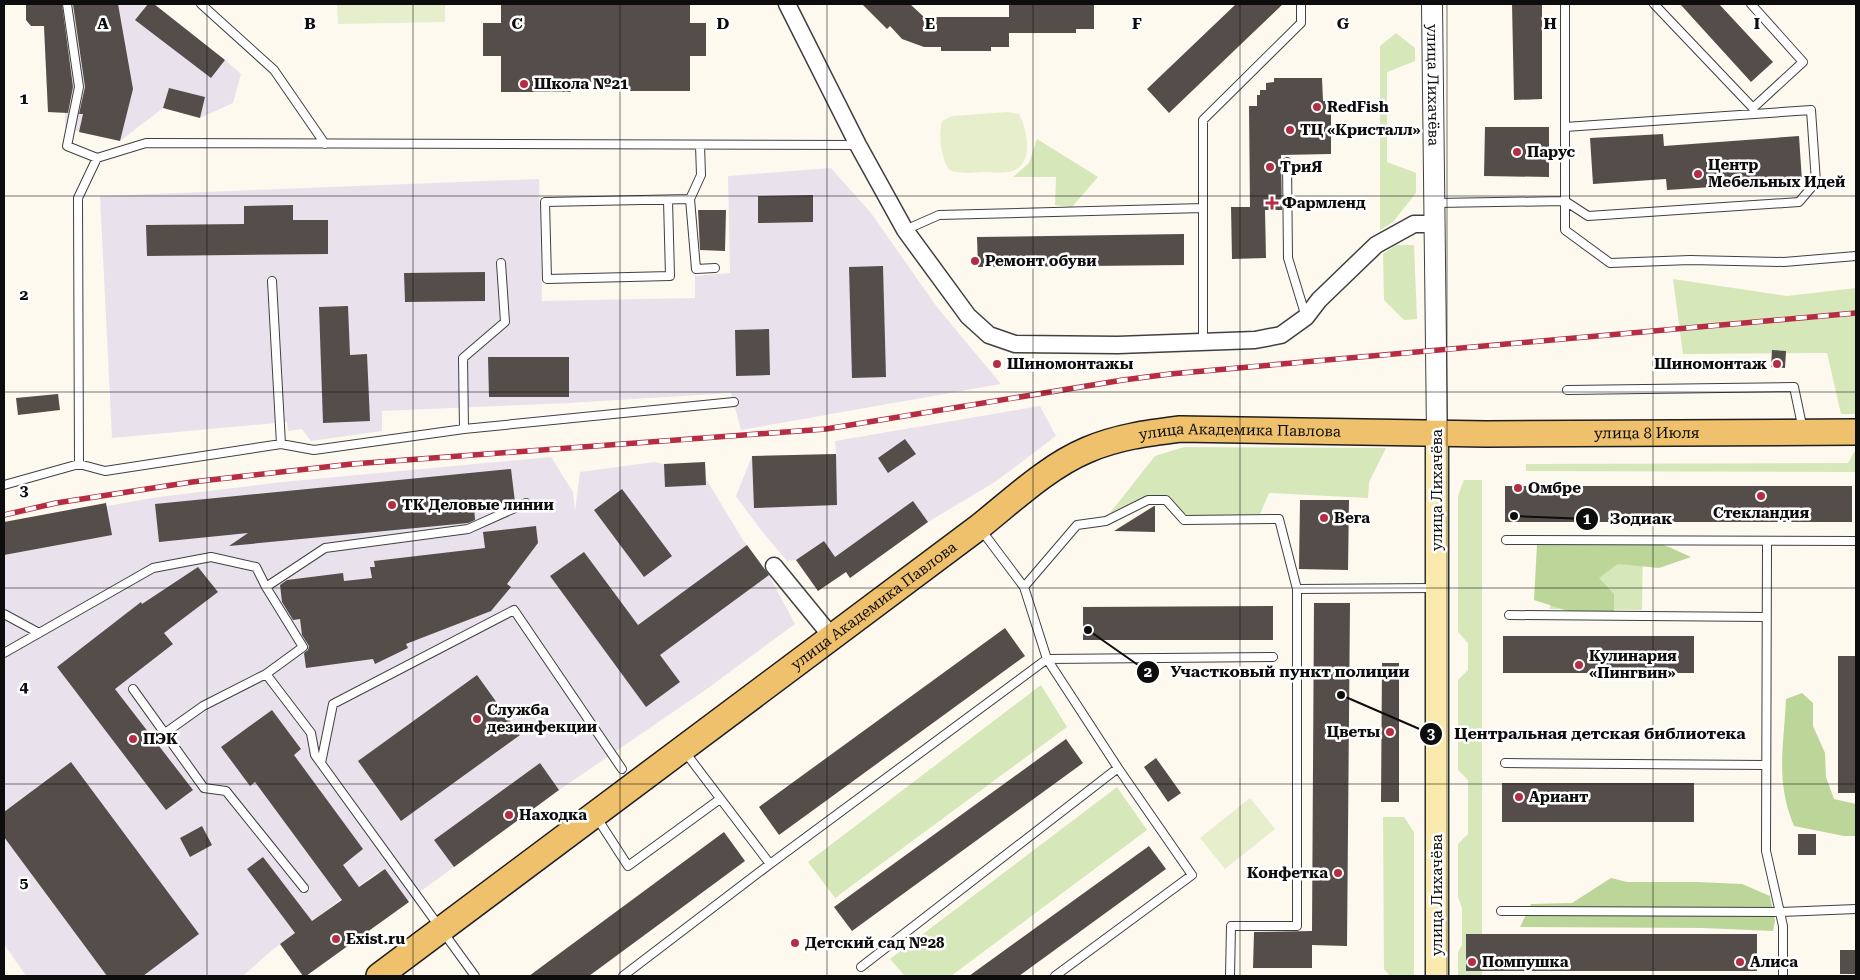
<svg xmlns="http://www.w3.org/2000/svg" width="1860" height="980" font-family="'Roboto Serif',serif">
<rect width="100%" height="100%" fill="#fef9ef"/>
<path fill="#e9e2ec" d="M26,4H154L225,60L241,74L233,103L200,118L163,108L120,141L65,128V113L48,112L44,26H31L26,20Z
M831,168L871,213L937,307L1001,384L741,430L731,393L569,403L382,411V431L311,441L302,429L288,431L287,422L112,438L100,196L539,179L542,301L695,298V276L730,273L728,176Z
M1040,406L1056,436L995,482L928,522L850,578L846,572L818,591L796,560L787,561L760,529L736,496L752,456L836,454L835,441Z
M551,457L573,492L575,511L580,472L655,462L664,464L705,462L706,479L743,540L769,575L795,624L704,691L559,790L402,905L378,872L271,951L243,976H26L4,944V524L158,497L282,482Z"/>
<path fill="#d6e7ba" d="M1396,33L1415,48V61L1387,72V162L1416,173V193L1393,222L1380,230V46Z
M1037,139L1098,177L1072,207L1055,205L1056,177H1013L1029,163Z
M1396,245H1414L1417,319L1404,320L1384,300L1383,254Z
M1673,279L1787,296L1856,288V414H1841L1827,353L1683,354Z
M1184,447L1386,448L1369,482L1368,498L1269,493L1260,514L1189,516L1152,496L1110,513L1155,456Z
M1854,452H1856V472L1526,471V464L1848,463Z
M1464,480H1482V976H1458V952L1462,945V908L1458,897V844L1468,834V780L1458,770V680L1468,670V643L1458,632V496Z
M1551,545L1643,546L1642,610L1550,609Z
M1041,685L1067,727L835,898L808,862Z
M1117,787L1147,830L951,976H905L890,959Z
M1383,817H1404L1414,832V976H1390L1384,969Z"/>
<path fill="#bcd69a" d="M1585,537L1642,538L1669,547L1691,557L1659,568L1618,564L1599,578L1614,594V614L1574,613L1534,600L1537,545Z
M1802,693L1813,703V726L1825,753L1826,777L1834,799L1856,804V836H1844L1794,826C1775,781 1784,745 1786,699Z
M1611,878L1627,882H1697L1742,884L1770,896L1775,921L1773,931L1702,928L1520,927L1531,904L1572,903Z"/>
<path fill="#e6eecb" d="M337,4H445V22L338,24Z
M1008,112L1019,114C1027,129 1034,160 1015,170C1007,174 992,172 983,172C971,173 960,174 949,170C941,156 938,137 942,121L952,116Z
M1250,798L1275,829L1225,869L1200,838Z"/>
<path fill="#554d4a" d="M26,4H62L73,87L68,113L48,112L44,26H31L26,20Z
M73,4H118L133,89L120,141L79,132L83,114H79L85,87Z
M148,4H154L225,60L211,78L135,20Z
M501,4H690V23H706V56H690V91H618V81L571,82V92H501V56H483V23H501Z
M862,4H910L924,17H1009V4H1094V29H1076V33H1009V47H991V51H941V47H924L902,39L890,26L887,29Z
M1236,4H1283L1169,113L1147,89Z
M1512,4H1542V99L1514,100Z
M1680,4H1719L1773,62L1751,82Z
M1274,78H1322L1323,101H1331V154L1281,155L1282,210H1265L1266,258L1232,259L1231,207H1250L1249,106H1257V95H1260V90H1266V83L1274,82Z
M169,88L205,97L200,118L163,108Z
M1485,127H1549V177L1484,176Z
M1663,134L1664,146L1799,136L1802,181L1667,190L1666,179L1593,184L1590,138Z
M813,195V222L758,223V196Z
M293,205V220H328V254L147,256L146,225L244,224V206Z
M698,210H726L725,251L700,250Z
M1184,234V265L978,267L977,237Z
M883,266L886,377L852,378L849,267Z
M485,272V301L405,302L404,273Z
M348,306L350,355L367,354L370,421L323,423L319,307Z
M769,329L770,375L736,376L735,330Z
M1772,350L1786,351L1785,368L1771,367Z
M488,357H569V397H489Z
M58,394L60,410L18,415L16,398Z
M905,439L916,454L888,473L878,458Z
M836,454L837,505L754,508L752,456Z
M705,462L706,485L665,487L664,464Z
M511,469L515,502L474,506L475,520L468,523L229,546L248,533L159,542L155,504Z
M1505,486H1852V522H1505Z
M622,489L672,556L644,577L594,510Z
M1300,500H1349L1348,570L1299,569Z
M913,501L928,522L850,578L846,572L818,591L796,560L824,541L835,557Z
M106,503L112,535L4,555V522Z
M1154,506H1155V532L1114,531Z
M536,526L538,543L507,584L511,587L491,611L406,644L408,648L375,664L373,659L306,668L304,653L308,650L309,646L302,635L300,619L293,620L282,602L280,585L287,580L343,573L344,581L372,578L370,567H375L374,561L485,548L483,532Z
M747,545L769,575L660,655L680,682L646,707L550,576L584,552L638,625Z
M198,567L218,592L164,633L173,644L115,689L193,790L166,810L57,667L141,602L142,604Z
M1314,603H1350L1347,946L1312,945V968H1253L1254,932L1312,931Z
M1273,606V640H1083V607Z
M1005,628L1025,656L779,835L759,807Z
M1503,636H1694V673H1503Z
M1838,656H1856V793H1838Z
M1382,663H1399V802H1381Z
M477,675L520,735L401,821L358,761Z
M272,710L301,749L294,755L363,849L343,865L359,887L385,869L409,902L306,976H303L280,944L295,933L247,869L263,857L312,921L342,900L255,782L250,786L221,747Z
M1066,739L1083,763L852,931L834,907Z
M1156,758L1181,793L1168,802L1144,767Z
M71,762L199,934L143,976H107L4,837V812Z
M540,763L559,790L454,867L434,840Z
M1502,783H1694V822H1502Z
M202,826L212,845L190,857L180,838Z
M724,832L745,861L589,976H529Z
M1798,834H1816V855H1798Z
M1149,846L1166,869L1019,976H969Z
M1466,934H1757V971H1466Z
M1840,950H1856V974H1840Z"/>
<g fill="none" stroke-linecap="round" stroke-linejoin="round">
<g stroke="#404040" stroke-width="10">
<path id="service" d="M67,4L79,87L67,146L97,158
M201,4L274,70L325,144
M1565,4V230L1610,263L1690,260L1784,262L1856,256
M1654,4L1753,108L1803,62L1751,4
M700,145L701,175L690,199L696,269L715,268
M1287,162L1288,258L1306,317
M668,200L670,276L547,279L545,202L690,199
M1436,203L1565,201L1588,216L1799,202L1816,182L1811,110L1565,127
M905,230L939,215L1203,208
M272,281L281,444
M1203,341V120L1301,23V4
M1567,390L1794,387L1803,430
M464,429L734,402
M79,464L105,471L281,444L314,450L464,429L463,358L505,322L501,263
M4,485L79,464L78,198L97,158L146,143L858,145
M1506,540L1855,541
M1767,542L1766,851L1783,926V976
M266,587L325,548L468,529L526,503
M1024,587L1077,525L1106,521L1148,500H1166L1184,520L1279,519L1297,589
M4,614L39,633
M1509,615L1766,617
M4,653L153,568L211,557L256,567L266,587L303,647L266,674
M133,689L204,788L226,791L304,888
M165,733L203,706L266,674L311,733L315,755L475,976
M685,752L770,864
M321,763L333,704L514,610L622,769
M1505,763L1766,765
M597,818L628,866L720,799
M1501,911L1781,912L1856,909
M861,967L1118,768
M623,976L770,864L1047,659L1024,587L982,531
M1055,976L1192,875L1118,768L1047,659L1273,657
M1230,976L1231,926H1297V589L1435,588"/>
</g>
<g stroke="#404040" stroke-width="19">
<path id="minor" d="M787,4L858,145L905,230L968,316L989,335L1015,344L1118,345L1255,340L1281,335L1306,317L1319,300L1376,245L1414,224H1435
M774,566L832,637"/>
</g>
<g stroke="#404040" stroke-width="22">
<g id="tertiary">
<path id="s1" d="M1432,4L1437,433"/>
</g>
</g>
<g stroke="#2f2f2f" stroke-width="25">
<path id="secondary" d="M1437,433V976"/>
</g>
<g stroke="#1e1e1e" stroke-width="28">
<g id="primary">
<path id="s2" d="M379,976L979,527C1013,500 1047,467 1087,450C1117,437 1148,433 1180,429L1486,434L1856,432"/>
</g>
</g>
<use href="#service" stroke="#fff" stroke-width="8"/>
<use href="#minor" stroke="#fff" stroke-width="16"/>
<use href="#tertiary" stroke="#fff" stroke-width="20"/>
<use href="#secondary" stroke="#fae9ad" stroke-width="22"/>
<use href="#primary" stroke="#f0c16c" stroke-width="25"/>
<g stroke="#b52d43" stroke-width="5.5">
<path id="rail" d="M4,515L56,503L192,482L352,464L826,429L1123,380L1170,374L1856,313"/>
</g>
<use href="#rail" stroke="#fff" stroke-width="4" stroke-dasharray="11" stroke-linecap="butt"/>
</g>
<path fill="none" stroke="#0d0d0d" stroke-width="1" stroke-opacity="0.55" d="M207,4V976M413,4V976M620,4V976M827,4V976M1033,4V976M1240,4V976M1447,4V976M1653,4V976M4,196H1856M4,392H1856M4,588H1856M4,784H1856"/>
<g fill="#b52d43" stroke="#fff" stroke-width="2">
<circle cx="524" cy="84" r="5"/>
<circle cx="1317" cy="107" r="5"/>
<circle cx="1290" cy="130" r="5"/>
<circle cx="1517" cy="152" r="5"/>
<circle cx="1270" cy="167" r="5"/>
<circle cx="1698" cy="174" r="5"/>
<path d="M1269.5 195.5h5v5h5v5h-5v5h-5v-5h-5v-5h5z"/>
<circle cx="975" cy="261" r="5"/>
<circle cx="997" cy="364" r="5"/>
<circle cx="1777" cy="364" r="5"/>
<circle cx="1518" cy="488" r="5"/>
<circle cx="1761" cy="496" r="5"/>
<circle cx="392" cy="505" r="5"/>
<circle cx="1324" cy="518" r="5"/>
<circle cx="1579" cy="665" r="5"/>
<circle cx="477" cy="719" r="5"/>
<circle cx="1390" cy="732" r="5"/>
<circle cx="133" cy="739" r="5"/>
<circle cx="1519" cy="797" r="5"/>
<circle cx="509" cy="815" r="5"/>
<circle cx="1338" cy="873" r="5"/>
<circle cx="336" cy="939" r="5"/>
<circle cx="795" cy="943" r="5"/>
<circle cx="1472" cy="962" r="5"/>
<circle cx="1740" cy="962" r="5"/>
</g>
<g text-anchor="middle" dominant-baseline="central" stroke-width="5" stroke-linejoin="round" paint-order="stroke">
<g font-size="15" font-weight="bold" fill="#0d0d0d" stroke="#fff" text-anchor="start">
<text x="534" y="84">Школа №21</text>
<text x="1327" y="107">RedFish</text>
<text x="1300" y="130">ТЦ «Кристалл»</text>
<text x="1527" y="152">Парус</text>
<text x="1708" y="165">Центр<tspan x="1708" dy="17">Мебельных Идей</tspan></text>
<text x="1280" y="167">ТриЯ</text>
<text x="1282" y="203">Фармленд</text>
<text x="985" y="261">Ремонт обуви</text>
<text x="1007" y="364">Шиномонтажы</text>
<text x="1767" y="364" text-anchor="end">Шиномонтаж</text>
<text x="1528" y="488">Омбре</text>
<text x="402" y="505">ТК Деловые линии</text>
<text x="1761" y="513" text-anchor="middle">Стекландия</text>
<text x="1334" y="518">Вега</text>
<text x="1589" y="656">Кулинария<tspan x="1589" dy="17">«Пингвин»</tspan></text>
<text x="487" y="710">Служба<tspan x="487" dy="17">дезинфекции</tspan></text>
<text x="1380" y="732" text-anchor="end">Цветы</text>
<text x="143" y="739">ПЭК</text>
<text x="1529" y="797">Ариант</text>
<text x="519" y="815">Находка</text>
<text x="1328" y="873" text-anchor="end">Конфетка</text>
<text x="346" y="939">Exist.ru</text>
<text x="805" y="943">Детский сад №28</text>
<text x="1482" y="962">Помпушка</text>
<text x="1750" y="962">Алиса</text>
</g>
<g font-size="15" fill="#0d0d0d" stroke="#fff">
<text stroke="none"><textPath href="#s1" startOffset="81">улица Лихачёва</textPath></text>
<text stroke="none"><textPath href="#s2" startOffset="1445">улица 8 Июля</textPath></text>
<text stroke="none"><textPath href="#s2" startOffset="1038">улица Академика Павлова</textPath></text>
<text transform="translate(1437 490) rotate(-90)">улица Лихачёва</text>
<text stroke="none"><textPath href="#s2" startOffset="618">улица Академика Павлова</textPath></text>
<text transform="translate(1437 895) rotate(-90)">улица Лихачёва</text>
</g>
</g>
<g font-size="16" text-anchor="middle" font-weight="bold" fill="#0d0d0d" stroke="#fff" stroke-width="5" stroke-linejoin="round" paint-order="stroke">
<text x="103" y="29">A</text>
<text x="310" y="29">B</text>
<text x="517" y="29">C</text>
<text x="723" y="29">D</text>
<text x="930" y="29">E</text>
<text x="1137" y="29">F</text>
<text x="1343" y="29">G</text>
<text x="1550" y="29">H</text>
<text x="1757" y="29">I</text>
<text x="24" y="104">1</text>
<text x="24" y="300">2</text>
<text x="24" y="496">3</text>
<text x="24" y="692">4</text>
<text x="24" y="888">5</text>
</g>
<path fill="none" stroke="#0d0d0d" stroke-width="2" d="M1514 516L1587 519M1088 630L1148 672M1341 695L1431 734"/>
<g fill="#0d0d0d" stroke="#fff" stroke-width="2">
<circle cx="1514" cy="516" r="5"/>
<circle cx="1088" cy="630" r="5"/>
<circle cx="1341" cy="695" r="5"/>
<circle cx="1587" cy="519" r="12"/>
<circle cx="1148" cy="672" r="12"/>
<circle cx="1431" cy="734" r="12"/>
</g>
<g font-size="15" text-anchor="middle" font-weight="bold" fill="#fff">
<text x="1587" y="524">1</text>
<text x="1148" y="677">2</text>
<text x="1431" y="739">3</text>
</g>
<g font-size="16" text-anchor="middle" font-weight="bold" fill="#0d0d0d" stroke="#fff" stroke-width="5" stroke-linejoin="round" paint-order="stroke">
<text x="1641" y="524">Зодиак</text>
<text x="1290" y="677">Участковый пункт полиции</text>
<text x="1600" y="739">Центральная детская библиотека</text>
</g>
<rect width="1860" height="980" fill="none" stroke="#0d0d0d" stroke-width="10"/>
</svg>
